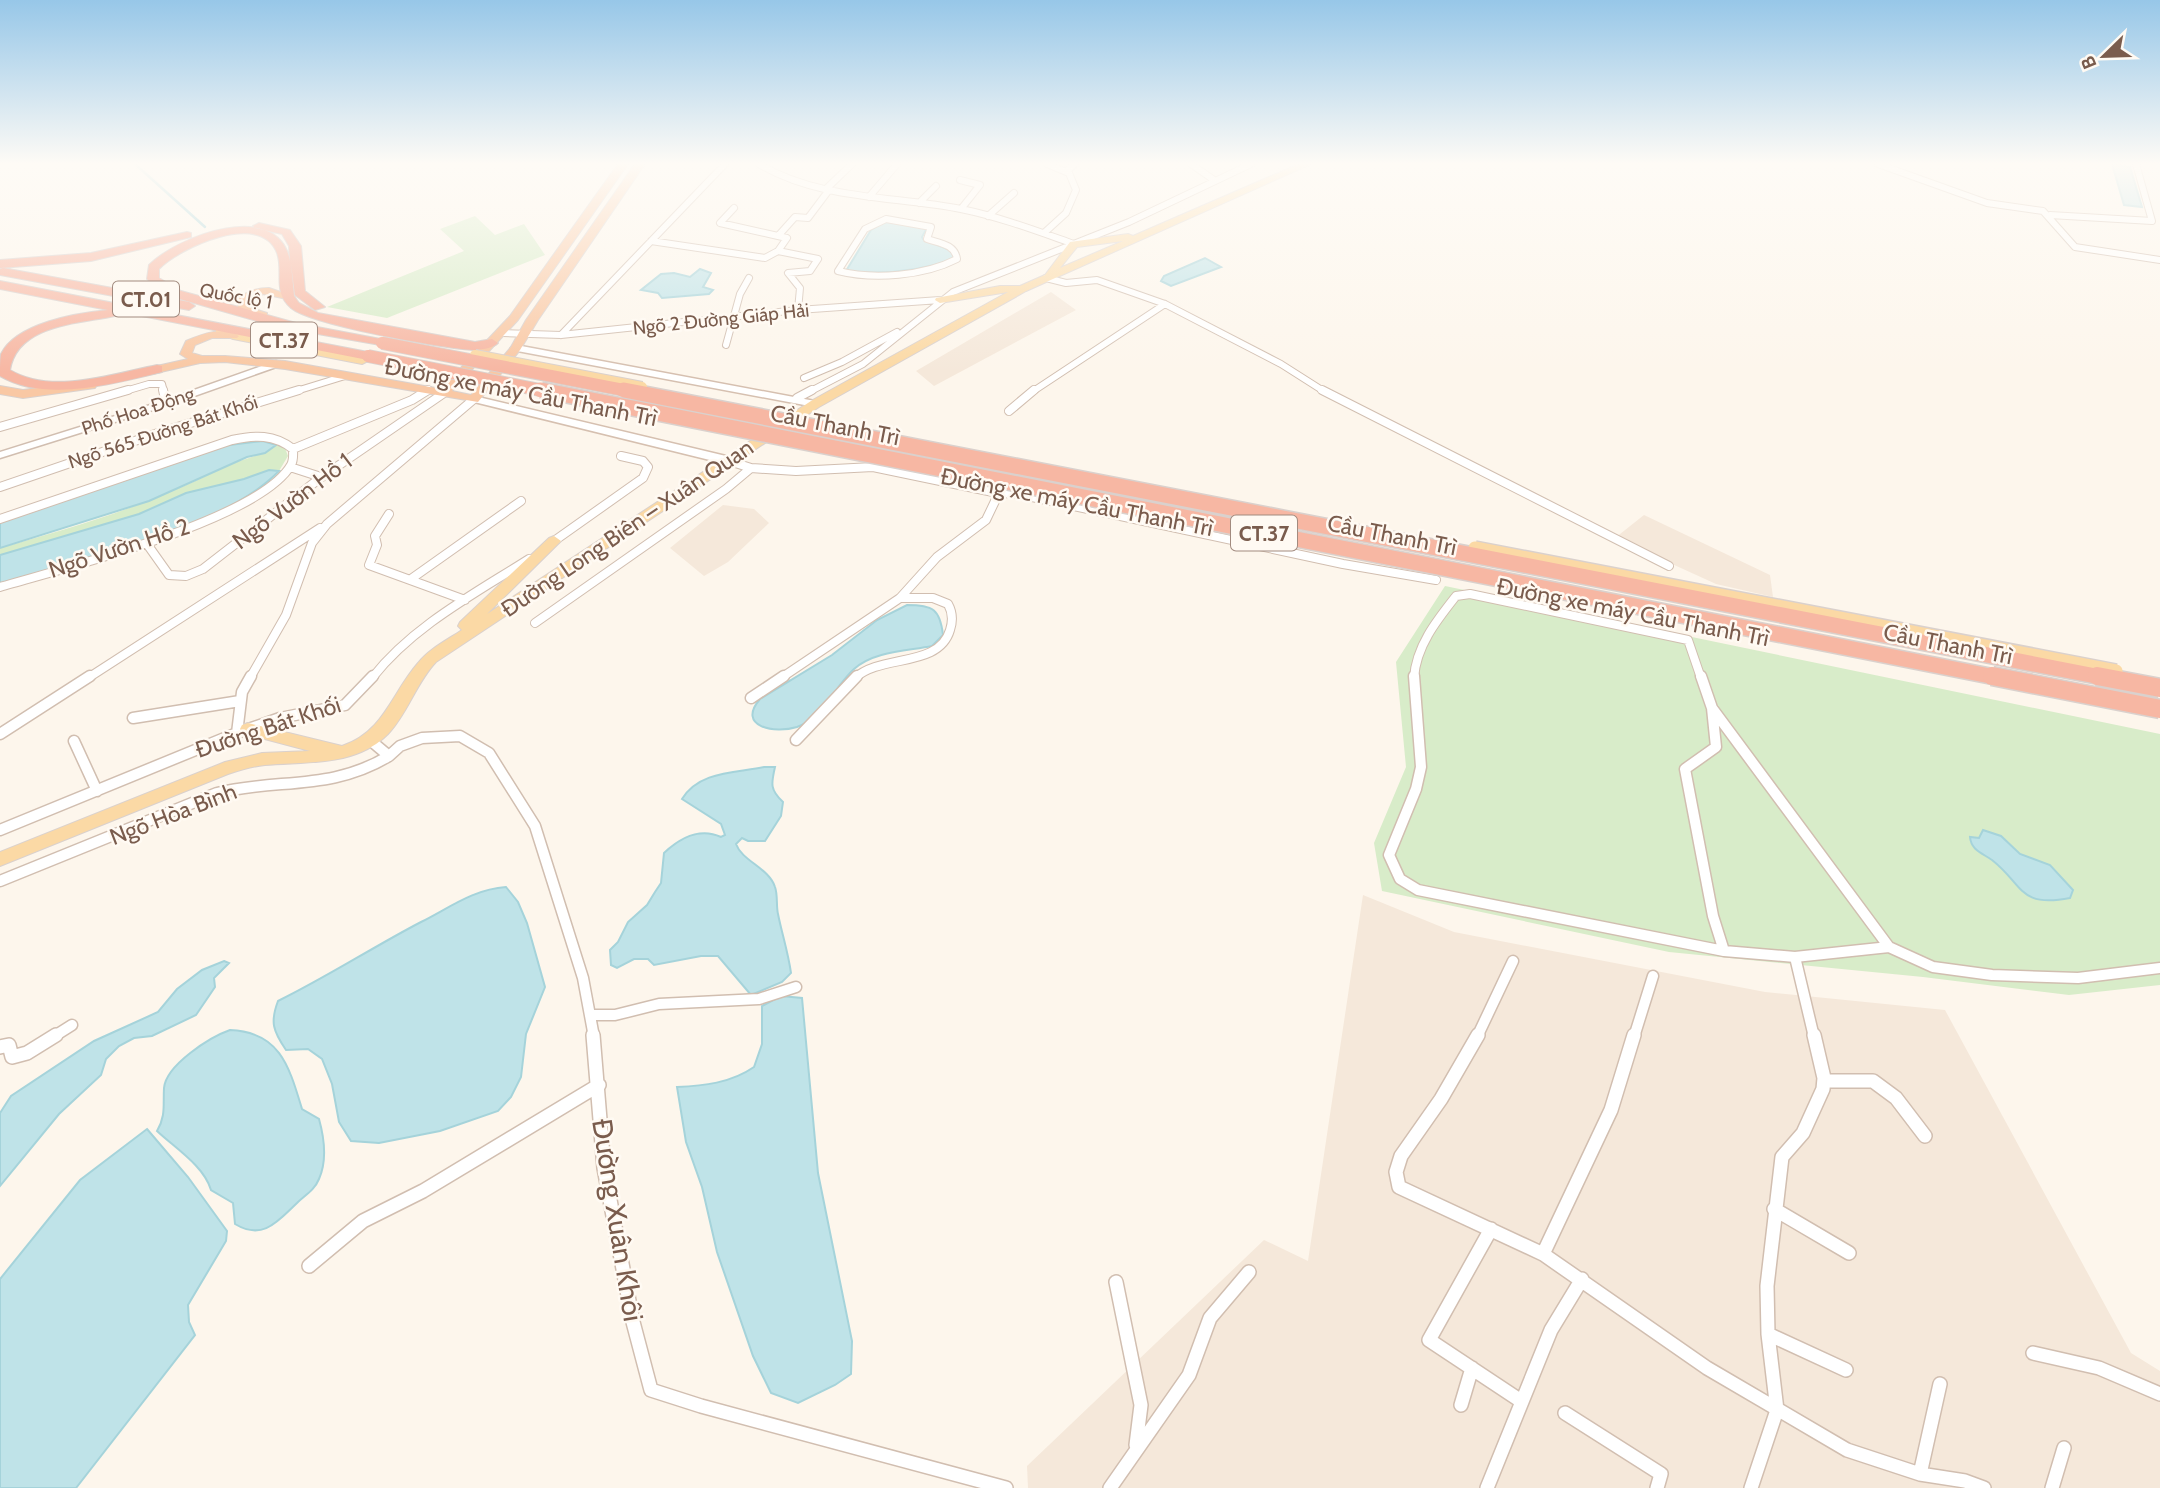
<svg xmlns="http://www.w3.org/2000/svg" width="2160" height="1488" font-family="Cabin,sans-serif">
<rect width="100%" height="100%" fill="#fdf6ec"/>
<path fill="#f5e8da" d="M1051,292L1076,310L934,386L916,371Z
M723,505L754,509L769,523L728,562L704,576L670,548Z
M1644,515L1770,575L1773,597L1716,584L1615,538Z
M1363,895L1454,932L1765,992L1945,1010L2131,1353L2160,1371V1488H1028L1027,1466L1264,1240L1308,1261Z"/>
<path fill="#d8ecc9" d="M475,216L495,235L524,224L545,255L387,318L327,307L464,251L440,229Z
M276,445L285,448L288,456L279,471L269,470L244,479L186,493L139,514L0,555V548C76,527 152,504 222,468C240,459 260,457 276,445Z
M1445,586L2160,734V985L2069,995L1923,977L1669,952L1382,891L1374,843L1406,767L1396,662Z"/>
<path fill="#bfe3e8" stroke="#a5d3da" stroke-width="2" d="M2112,164L2130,167L2142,207L2124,205Z
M885,221L927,228L922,237L923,239L954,252V259C920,271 882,275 846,271L871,230Z
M1205,258L1221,267L1171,286L1161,281L1164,276Z
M700,269L711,273L703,287L713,290L709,294L662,298L658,293L641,290L661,274L674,273L690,277Z
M263,441L276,445L265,453L247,457L149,501L0,548V522L221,446Z
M269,470L279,471C222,530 80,560 0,584V555L139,514L186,493L244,479Z
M907,605C933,605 940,609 943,635L932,646C907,651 874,651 854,669C835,686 823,718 797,727C775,734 736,727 760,699L832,655L877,620Z
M764,767H775C771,784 770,790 783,802L781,816L765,841H748L742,838L736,844C742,861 769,868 775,887C778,895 776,906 778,914C782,934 788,952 791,973L782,982L751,995L718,956H701L654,965L648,959H634L617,968L611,965L610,950L618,942L628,922L647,905L655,892L661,883L664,853C680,838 699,827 721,837L725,835L721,824L682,799C699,771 735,773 764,767Z
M1983,830L2001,836L2020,854L2050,865L2073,890L2070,898C2018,908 2024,885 1992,860C1982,853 1971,850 1970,837L1979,838Z
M506,887L518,902L527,923L545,987L526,1034L521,1077L511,1097L498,1111L440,1131L379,1143L351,1141L339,1122L332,1084L322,1059L308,1049L286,1050C273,1031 270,1022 278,1001C327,977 373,947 421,922C449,908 474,889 506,887Z
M224,961L229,963L214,978L215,987L196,1015L152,1036L134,1038L119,1046L106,1059L101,1075L59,1114L0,1186V1113L11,1096L94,1041L158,1012L177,989L202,970Z
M781,996L802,998L818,1173L852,1341L851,1374L835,1385L798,1403L771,1393L753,1356L717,1252L702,1187L686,1142L677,1087C703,1086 731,1083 754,1067L762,1044V1006Z
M230,1030C280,1032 289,1066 302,1109L319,1119C324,1137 327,1161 319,1179C314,1191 305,1195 297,1203C278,1221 263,1241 235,1224L233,1203L211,1190C204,1166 175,1148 157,1131C166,1116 163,1105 164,1088C166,1065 210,1037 230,1030Z
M147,1129L188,1177L227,1231L226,1241L188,1305L189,1322L195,1335L76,1488H0V1279L80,1180Z"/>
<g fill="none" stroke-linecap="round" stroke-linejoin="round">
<path stroke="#a5d3da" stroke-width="2.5" d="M135,164L205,227"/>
<g stroke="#d1beb0" stroke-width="8">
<path id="minor-far3" d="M759,164C819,200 894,196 961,209C1000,217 1037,231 1074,244
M1191,164L1214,180
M1878,164L1987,203L2043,211L2075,247L2160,260
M1067,171L1075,164
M960,180L980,185L961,209
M827,188L852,164
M869,197L897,164
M919,203L936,186
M734,208L720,223L778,236
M2050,215L2152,221L2136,164
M988,216L1014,193
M886,219L931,227L927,239C939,243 955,244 957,259C924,276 874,280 838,271L865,229Z
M1044,233L1066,213L1076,190L1069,173L1047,164
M651,241L765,258L778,251
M1046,278L1066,283L1097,280L1165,304L1281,364L1325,392
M798,310L800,288L788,273L810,271L818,259L778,251L787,238L778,236L795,217L808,218L829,190
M503,333L561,335L798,310L940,300
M561,335L725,164
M726,345L740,294L749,278
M804,378L842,362L897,332
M122,392L149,384H162L164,392
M293,392L345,376
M425,392L428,390
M809,392L863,364L953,292L1129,222L1251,164
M1032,392L1165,304"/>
</g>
<g stroke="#d1beb0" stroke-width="10">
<path id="minor-far2" d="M163,390L166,403
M1322,390L1669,566
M797,398L812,390
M1009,411L1034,390
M0,427L128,390
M293,449L412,400L428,390
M290,467L321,477
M751,468L796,471L873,467L993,492L997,497L986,520L937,557L900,598L781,678
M0,487L161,432L299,390
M996,494L1013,493L1343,564L1436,580
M389,514L375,536L377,545L369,565L465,600
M0,519L232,440C255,435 274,434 293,449C293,454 294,460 291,465C259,520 64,568 0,587
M147,544L169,575L186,576L203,569L319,479L444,393
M547,546L643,478L648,467L643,461L621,456
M411,579L521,501
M535,623L726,489L751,468L726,460
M88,678L320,528
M250,678L286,615L312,543L327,524L474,399
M372,678C413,626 474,594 529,559
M855,678C881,654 939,668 950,630C953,621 953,613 948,604L933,598H900
M1414,678C1416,646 1437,620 1456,596L1470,594L1688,640L1701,678"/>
</g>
<g stroke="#d1beb0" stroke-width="13">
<path id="minor-far1" d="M1414,676L1421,767L1416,789L1389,855L1400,879L1418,890L1724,951
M1701,676L1712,708L1716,747L1685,769L1713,916L1724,951
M751,698L784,676
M1712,708L1889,947
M133,718L240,701
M237,733L242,692L251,676
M0,734L90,676
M370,740L389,756L400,746L422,738L460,736L489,753L535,826L583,978L594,1037
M796,740L857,676
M74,741L97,791
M0,830L237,733L280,718L345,705L373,676
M0,881L217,793C279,778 331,791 389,756
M1724,951L1795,957L1814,1037
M1795,957L1889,947L1933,967L1992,975L2078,978L2160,968
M591,1015H615L659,1004L759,999L796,987
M53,1037L72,1025
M1477,1037L1513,961
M1634,1037L1653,976"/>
</g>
<g stroke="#d1beb0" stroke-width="16">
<path id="minor" d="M593,1035L604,1168L633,1322L651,1390L701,1406L1006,1488
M1478,1035L1441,1099L1401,1156L1396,1172L1399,1187L1543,1254L1707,1368L1847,1450L1920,1474L1965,1481L1984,1488
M0,1047L9,1045L12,1057L27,1053L56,1035
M1824,1081H1873L1896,1098L1925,1136
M1774,1209L1849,1253
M1491,1229L1429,1340L1521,1401
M1543,1254L1611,1110L1634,1035
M309,1266L363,1221L423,1191L599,1085
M1116,1282L1141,1405L1136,1445
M1768,1334L1846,1370
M2033,1353L2099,1368L2160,1394
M1461,1405L1472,1368
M1565,1413L1661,1474L1657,1488
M1920,1474L1940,1384
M1110,1488L1189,1375L1210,1318L1249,1272
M1487,1488L1551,1330L1582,1279
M1751,1488L1777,1410L1768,1334L1767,1286L1782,1157L1803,1133L1823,1089L1824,1078L1814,1035
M2052,1488L2064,1448"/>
</g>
<g stroke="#d1beb0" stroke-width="3">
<path id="tertiary" d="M276,361L279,362V366L169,405L0,458V452L163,401Z"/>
</g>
<g stroke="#d6c0b0" stroke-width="3">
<path id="secondary" d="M516,345L815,401L820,404L815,407L512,350L511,348Z
M474,396L726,456L732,460L726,464L470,401V397Z"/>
</g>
<g stroke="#dad1cd" stroke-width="2">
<path id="primary" d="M1299,164H1311L1026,291L819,407L436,662C416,683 408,713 388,734C355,767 308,761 265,765C253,766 240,770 228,774L0,866V852L225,762L262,753L310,751L242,733L240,729L242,725L248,723L342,746C384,732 391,694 418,663C429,649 447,640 462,630L458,626L460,622L549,538L554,536L561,541L487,614L811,401L1008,292L940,303L935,300L936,298L1000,286H1020L1045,275L1070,242L1128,234L1133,236ZM1123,241L1060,268L1077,247Z
M220,327L236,333L362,358L368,361L362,364L233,339L216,332V328Z"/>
</g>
<g stroke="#dad1cd" stroke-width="2">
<path id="trunk" d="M618,164H628L518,320L452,391L471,395L511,347L526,320L635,164H645L538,320L520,350L478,402L285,369L225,362L200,363L143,376L137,372L139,370L188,359L180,354L186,341C202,334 223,326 239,336L237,338H212L195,345L192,353L202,356H225L285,361L441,389L510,316Z
M269,288L292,296L287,299L263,294L248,302V307L267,313V317L239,311L237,301C245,291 256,288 269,288Z
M91,381L97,385L95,388L23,398L0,394V386L23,390Z"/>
</g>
<g stroke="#dad1cd" stroke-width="2">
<path id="motorway" d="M259,223L290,230L301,246L305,291L325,307L315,310L295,295L291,264L294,296L299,303L318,313L475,342L492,339L498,343C493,348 481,350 473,350C442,348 311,325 291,308C272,292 284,272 277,253C261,210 179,248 159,269V278L181,291L296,323L386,340V346L278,327L173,297L147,279L149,265C178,236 278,198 290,261L289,246L282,234L255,228L253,226Z
M187,232L191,233V237L91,261L0,268V260L91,253Z
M3,268L189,302L195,306L189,310L0,275V269Z
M0,281L368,352L374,356L368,360L116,311L115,316C79,324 18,324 10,370C52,395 112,374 157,365L162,366V372C112,384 46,403 0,376C0,369 0,360 1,354C16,323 77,313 108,310L0,289Z"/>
</g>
<use href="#minor-far3" stroke="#fff" stroke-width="6"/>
<use href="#minor-far2" stroke="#fff" stroke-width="8"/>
<use href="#minor-far1" stroke="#fff" stroke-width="10"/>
<use href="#minor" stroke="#fff" stroke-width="13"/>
<use href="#tertiary" fill="#fff" fill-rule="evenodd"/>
<use href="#secondary" fill="#fff" fill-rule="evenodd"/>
<use href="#primary" fill="#fbd9a5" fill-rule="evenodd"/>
<use href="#trunk" fill="#f9c8a4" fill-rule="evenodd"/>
<use href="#motorway" fill="#f7b7a3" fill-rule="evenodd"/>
<g stroke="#dad1cd" stroke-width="12" stroke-linecap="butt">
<path id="primary-bridge-far1" d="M475,355L642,387"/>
</g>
<g stroke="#dad1cd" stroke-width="16" stroke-linecap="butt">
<path id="primary-bridge" d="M1475,548L2116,671"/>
</g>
<g stroke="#dad1cd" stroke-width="14" stroke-linecap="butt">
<path id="motorway-bridge-far2" d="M382,343L634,392
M368,356L550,392"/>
</g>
<g stroke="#dad1cd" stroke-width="18" stroke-linecap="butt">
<path id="motorway-bridge-far1" d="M541,390L2000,678
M624,390L2106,678"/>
</g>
<g stroke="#dad1cd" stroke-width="21" stroke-linecap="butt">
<path id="motorway-bridge" d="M1992,676L2160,709
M2097,676L2160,688"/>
</g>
<use href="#primary-bridge-far1" stroke="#fbd9a5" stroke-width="10"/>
<use href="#primary-bridge" stroke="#fbd9a5" stroke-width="13"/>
<use href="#motorway-bridge-far2" stroke="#f7b7a3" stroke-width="12"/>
<use href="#motorway-bridge-far1" stroke="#f7b7a3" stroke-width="15"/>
<use href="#motorway-bridge" stroke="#f7b7a3" stroke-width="18"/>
</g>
<linearGradient id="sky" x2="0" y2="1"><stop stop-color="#97c7e8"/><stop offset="0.44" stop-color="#fefbf6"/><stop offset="1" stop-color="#fefbf6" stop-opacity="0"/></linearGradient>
<rect width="2160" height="372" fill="url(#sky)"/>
<g text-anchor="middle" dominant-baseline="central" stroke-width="5" stroke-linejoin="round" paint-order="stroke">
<g font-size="19" fill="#7a5c4d" stroke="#fffaf3">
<text transform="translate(236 296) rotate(10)">Quốc lộ 1</text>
<text transform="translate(721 319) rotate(-6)">Ngõ 2 Đường Giáp Hải</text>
<text transform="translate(138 411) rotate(-18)">Phố Hoa Động</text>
<text transform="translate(163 432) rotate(-18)">Ngõ 565 Đường Bát Khối</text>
</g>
<g fill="#fffaf3" stroke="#a28b7f" stroke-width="2">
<rect x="113" y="281.5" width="66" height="35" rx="5"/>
<rect x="251" y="322.5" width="66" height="35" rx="5"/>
<rect x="1231" y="515.5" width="66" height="35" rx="5"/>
</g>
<g font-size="21" font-weight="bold" fill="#7a5c4d">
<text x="146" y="299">CT.01</text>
<text x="284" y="340">CT.37</text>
<text x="1264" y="533">CT.37</text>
</g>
<g font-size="23" fill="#7a5c4d" stroke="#fffaf3">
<text transform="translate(521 392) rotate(11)">Đường xe máy Cầu Thanh Trì</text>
<text transform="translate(835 425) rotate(11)">Cầu Thanh Trì</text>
<text transform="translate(292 501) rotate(-37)">Ngõ Vườn Hồ 1</text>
<text transform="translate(1077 502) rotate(11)">Đường xe máy Cầu Thanh Trì</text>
<text transform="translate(627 528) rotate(-34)">Đường Long Biên – Xuân Quan</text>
<text transform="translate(1392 535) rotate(11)">Cầu Thanh Trì</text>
<text transform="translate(119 548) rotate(-18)">Ngõ Vườn Hồ 2</text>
<text transform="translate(1633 612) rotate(11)">Đường xe máy Cầu Thanh Trì</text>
<text transform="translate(1948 644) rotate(11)">Cầu Thanh Trì</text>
<text transform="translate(268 727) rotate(-18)">Đường Bát Khối</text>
<text transform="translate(173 814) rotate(-21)">Ngõ Hòa Bình</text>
</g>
<g font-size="28" fill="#7a5c4d" stroke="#fffaf3">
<text transform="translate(618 1220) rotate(81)">Đường Xuân Khôi</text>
</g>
</g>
<g transform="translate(2104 56) rotate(247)" stroke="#fffaf3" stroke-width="5" paint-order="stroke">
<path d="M0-5L12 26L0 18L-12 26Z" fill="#7a5c4d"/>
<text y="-10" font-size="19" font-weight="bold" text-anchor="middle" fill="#7a5c4d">B</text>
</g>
</svg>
